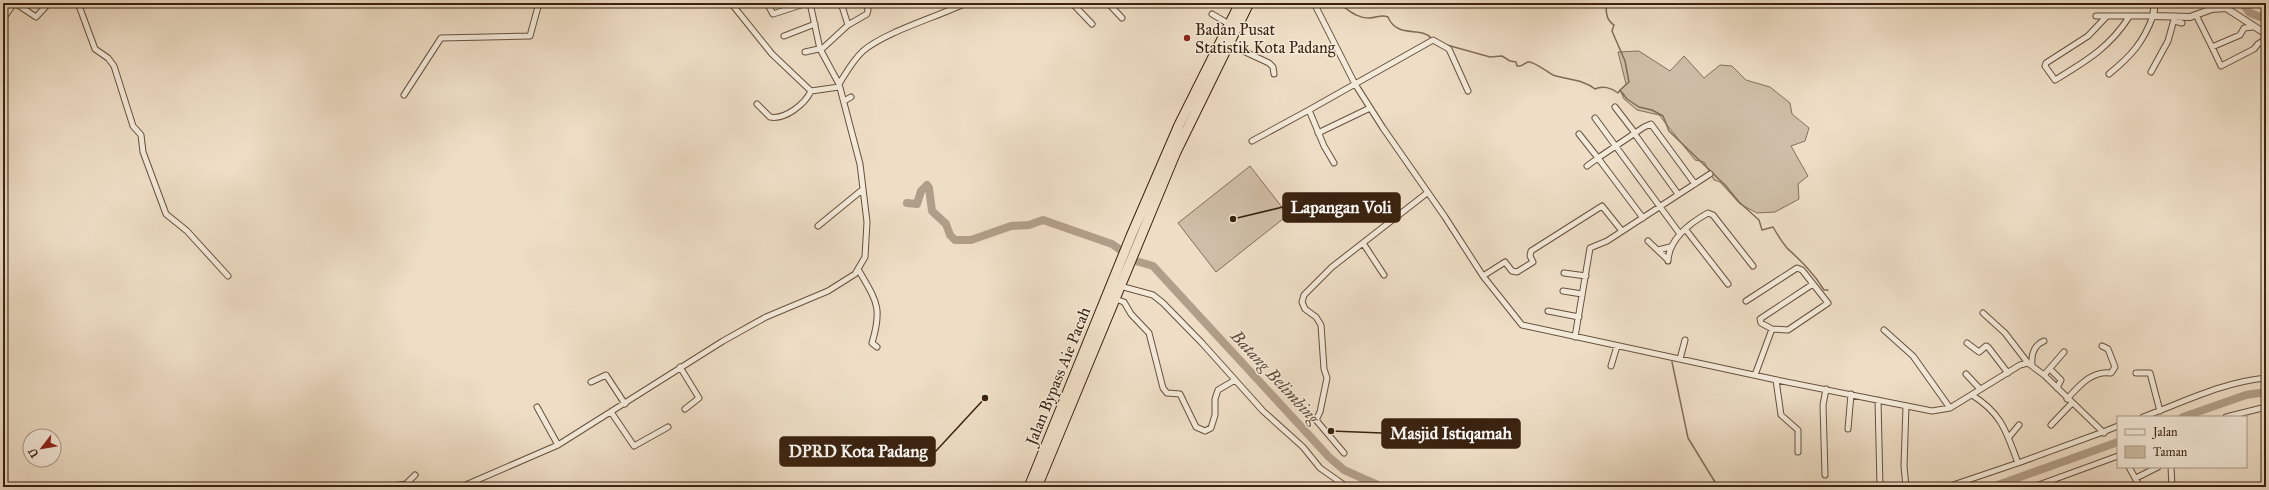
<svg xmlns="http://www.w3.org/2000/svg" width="2269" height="490" font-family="'IM FELL Great Primer',serif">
<rect width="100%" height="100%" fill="#eedec6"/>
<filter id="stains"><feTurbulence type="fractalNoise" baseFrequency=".005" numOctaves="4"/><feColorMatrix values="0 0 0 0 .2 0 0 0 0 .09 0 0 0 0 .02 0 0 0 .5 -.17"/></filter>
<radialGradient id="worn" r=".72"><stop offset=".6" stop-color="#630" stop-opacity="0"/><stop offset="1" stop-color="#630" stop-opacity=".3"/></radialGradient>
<path fill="#cfbea7" stroke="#84705b" d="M1639,51L1670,71L1684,56L1704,78L1720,65L1732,66L1746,80L1770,87L1790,103L1792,114L1809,128L1805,141L1791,146L1808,176L1798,184L1799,199L1775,212L1757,213L1740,204L1720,182L1714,180L1704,162L1695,160L1659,115L1637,110L1624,99L1620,90L1626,84L1618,52Z
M1250,166L1288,215L1216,272L1178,223Z"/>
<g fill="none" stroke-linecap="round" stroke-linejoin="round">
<path stroke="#816c58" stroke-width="1.5" d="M1606,3C1606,12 1606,20 1614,25L1612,31L1625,61L1629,82L1620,90
M1341,5C1351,12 1357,18 1369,18C1377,18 1381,14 1388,17C1397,39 1421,26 1431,38
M1447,45L1490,57L1502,56L1510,61L1516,62L1517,66C1522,67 1524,63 1528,62C1534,61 1547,72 1553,75C1567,80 1583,79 1595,89C1602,85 1612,88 1618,93L1620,90L1627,99L1639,107L1652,110L1663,116L1669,131L1725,185L1739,202L1759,220L1762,230L1773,227C1777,234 1782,242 1787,248C1801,261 1814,273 1824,290H1828
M1672,362L1688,438L1718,487"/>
<path stroke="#b19e88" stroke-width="8" d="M2242,3L2250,13L2266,19
M907,203L917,204L921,191L927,185L929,188L932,211L946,224L950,235L955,240H971L1011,226L1029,225L1043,220L1112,244L1136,261L1153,266L1329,457L1344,470L1382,487
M2183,417L2246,395L2266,392
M1992,487L2118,442"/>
<g stroke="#67513d" stroke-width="7">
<path id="minor" d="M15,3L36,17L49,3
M78,3L95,49L108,58L114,66L133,126L141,135L143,152L166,214L187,231L228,276
M731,3L772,54L811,91L839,87
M767,3L773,14L807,3
M810,3L820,49L839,84
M1072,3L1092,24
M1108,3L1122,18
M1314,3L1355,84L1383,128L1445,217L1483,276L1522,325L1772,379L1932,411L1950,408L2020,365L2028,363L2044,375L2103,432L2118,426
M1212,14L1229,24
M2196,15L2212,47L2240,35L2244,28L2253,27
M2096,16H2153C2143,43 2131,56 2109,74
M2107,16L2088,36L2046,63L2045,66L2055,80C2086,61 2109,48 2129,17
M3,19L14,3
M2174,21L2182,23
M848,25L867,14L868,10L867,6
M784,36L815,24
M1228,44L1269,63L1273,67L1274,74
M2212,47L2221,66L2254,49L2258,44L2266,39
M805,52L823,48L848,25L841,3
M2151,72L2168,41L2175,16
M404,95L441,38L530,36L539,3
M844,101L851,97
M757,104L770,117C785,120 805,104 811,91
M1615,107L1635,133
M1595,118L1680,234
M1318,133L1370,108
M1634,133L1678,194
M1579,134L1598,158L1587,166
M1252,141L1309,110
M1334,163L1324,146L1309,110L1433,40L1449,49L1468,91
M1643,218L1598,158L1644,127L1651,124L1695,184
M818,226L862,190
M1686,230L1728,284
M1648,241L1668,260
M1363,243L1384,275
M1658,250L1670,247
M1668,261C1669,239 1690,223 1708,213L1713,215L1753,266
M858,269C876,301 883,306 872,343L877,347
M1564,273L1586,276
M1483,276L1505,262L1512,271L1517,272L1533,262L1530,256L1531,251L1602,206L1622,231
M1120,286L1153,295L1163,303L1202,343L1263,411L1303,447L1320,468L1347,487
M1563,291L1582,294
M1115,299L1124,302L1131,314L1149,333L1163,388L1167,393L1180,394L1196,427L1205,431L1211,428L1215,415V399L1218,390L1235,380
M1746,301L1797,268L1802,270L1828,303L1788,330L1772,329
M1548,311L1579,317
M1983,313L2005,333L2028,363
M1884,330L1913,356L1950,408
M1575,337L1590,248L1607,241L1710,174
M1967,343L1979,352L1986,346L1988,347L2008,373
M1680,359L1685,340
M2032,365C2031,355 2034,345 2044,341
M1611,366L1617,346
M680,367L699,398L685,409
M2050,369L2061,380L2057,388
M2136,373H2150L2160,411
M1966,374L1980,389
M1755,375L1772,329L1761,323L1760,319L1813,284
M2044,375L2064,352
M1776,380L1781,415L1798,430V452
M591,382L606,375L625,404
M1972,395C2002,414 2006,431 2018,463L2103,432L2104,433
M2067,399C2079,386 2092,370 2111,373L2115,367L2108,349L2102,346
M1878,400L1880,487
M537,407L558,445
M611,412L634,446L668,427
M2143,417C2184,402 2223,382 2266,378
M2226,417L2266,407
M2051,425L2072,403
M1848,429L1851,394
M2009,437L2019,425
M1344,453L1316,420L1320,412L1327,378L1324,369L1321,325L1316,317L1305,309L1302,302L1304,295L1332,267L1427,193
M2129,467L2140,487
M2171,467L2172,487
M1825,475L1823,405L1826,389
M2136,478L2158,467
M385,487L406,484L415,475
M461,487L558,445L723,341L766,317L828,291L855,274L865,257L867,222L860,164L839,84C846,73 853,60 863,51C885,32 937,17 966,3
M1906,487L1904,466L1906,406
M1947,487L2018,463
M2033,487L2118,456"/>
</g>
<g stroke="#67513d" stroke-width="8">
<path id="tertiary" d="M2155,3L2153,16L2190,17L2212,9L2226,8L2266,34"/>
</g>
<g stroke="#3a220f" stroke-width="11">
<path id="trunk" d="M1029,487L1131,236L1179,125L1240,3
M1037,487L1176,152L1249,3"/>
</g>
<use href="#minor" stroke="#f4eada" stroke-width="5"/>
<use href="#tertiary" stroke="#f4eada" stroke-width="6"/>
<use href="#trunk" stroke="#eedec6" stroke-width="9"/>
</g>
<circle fill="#8f2418" stroke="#f4eada" stroke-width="1.5" cx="1187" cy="38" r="4"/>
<g text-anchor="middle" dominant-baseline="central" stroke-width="3" stroke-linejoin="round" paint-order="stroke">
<g font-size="16" fill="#3a220f" stroke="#f4eada" text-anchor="start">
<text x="1195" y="29">Badan Pusat<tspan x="1195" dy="18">Statistik Kota Padang</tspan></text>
</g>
<g font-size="16" fill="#3a220f" stroke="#f4eada">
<text transform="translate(1058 376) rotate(-68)">Jalan Bypass Aie Pacah</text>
</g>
<g font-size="17" font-style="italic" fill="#644d39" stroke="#f4eada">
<text transform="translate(1275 377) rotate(47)">Batang Belimbing</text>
</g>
</g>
<path fill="none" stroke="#3a220f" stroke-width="1.5" d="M1233 219L1283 207M1331 431L1382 433M985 398L935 452"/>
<g fill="#3a220f" stroke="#f4eada" stroke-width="1.5">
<circle cx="1233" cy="219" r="4"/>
<circle cx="1331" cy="431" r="4"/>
<circle cx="985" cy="398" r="4"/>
</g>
<g fill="#3a220f" stroke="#3a220f" stroke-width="1.5">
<rect x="1283" y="193" width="117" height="29" rx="4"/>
<rect x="1382" y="419" width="138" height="29" rx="4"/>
<rect x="780" y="437" width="155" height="29" rx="4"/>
</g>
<g font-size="17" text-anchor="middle" font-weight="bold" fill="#fff">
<text x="1341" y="213">Lapangan Voli</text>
<text x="1451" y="439">Masjid Istiqamah</text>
<text x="858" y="457">DPRD Kota Padang</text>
</g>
<rect width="2269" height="490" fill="none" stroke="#eedec6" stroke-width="16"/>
<rect x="4" y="4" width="2261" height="482" fill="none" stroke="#3a220f" stroke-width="2"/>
<rect x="8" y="8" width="2253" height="474" fill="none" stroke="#3a220f"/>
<rect x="2117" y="416" width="130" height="52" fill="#f4eada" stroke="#aa9a89"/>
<rect x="2125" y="429" width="20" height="6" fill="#f4eada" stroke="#aa9a89"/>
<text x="2153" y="436" font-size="12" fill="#3a220f">Jalan</text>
<rect x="2125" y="446" width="20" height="12" fill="#cfbea7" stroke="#aa9a89"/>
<text x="2153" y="456" font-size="12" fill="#3a220f">Taman</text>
<g transform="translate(42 448) rotate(239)"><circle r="19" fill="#f4eada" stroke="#aa9a89"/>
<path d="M0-3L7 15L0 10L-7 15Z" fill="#8f2418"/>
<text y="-6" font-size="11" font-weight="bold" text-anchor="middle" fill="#3a220f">U</text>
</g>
<rect width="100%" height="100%" filter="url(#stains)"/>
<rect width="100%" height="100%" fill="url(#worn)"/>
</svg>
